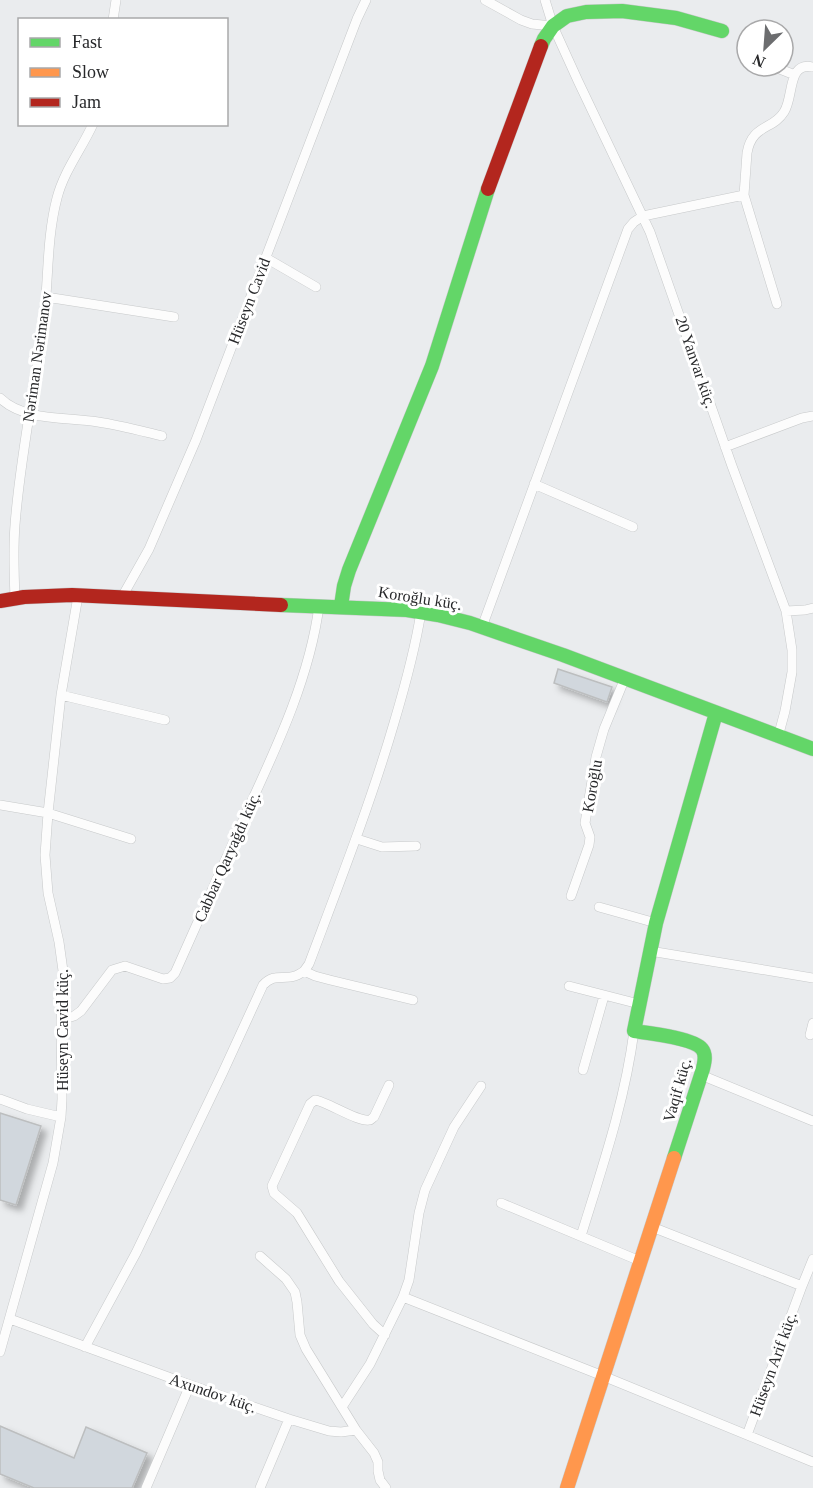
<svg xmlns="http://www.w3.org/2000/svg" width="813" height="1488" font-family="Georgia,serif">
<defs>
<filter id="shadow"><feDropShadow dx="5.5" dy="5.5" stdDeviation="3" flood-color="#0004"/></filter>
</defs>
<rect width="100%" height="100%" fill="#eaecee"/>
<path fill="#d1d7dd" stroke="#bcbebf" stroke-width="1.5" filter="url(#shadow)" d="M558,669L612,687L607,702L554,683Z
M0,1113L41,1126L16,1205L0,1200Z
M0,1426L74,1458L86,1427L147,1453L132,1488H34L0,1474Z"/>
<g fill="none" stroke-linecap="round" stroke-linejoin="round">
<g stroke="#c7c9ca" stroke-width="10">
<path id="street" d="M485,0L521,20L532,24L553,26
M545,0L553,26L578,81L650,232L732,466L786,611L792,650V672L785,711L778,737
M113,20L116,0
M772,66L795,75
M266,258L316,287
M46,297L174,317
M777,304L744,195L747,153C752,124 773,130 784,112C794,97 787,61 813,67
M0,398C23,421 67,417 98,422C119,425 141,431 162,436
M725,447L802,418L813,416
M534,484L633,527
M122,597L149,549L196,440L357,19L366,0
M15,598C14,574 13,550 15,525C20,458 34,392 43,326C49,283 46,240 57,198C64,171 81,150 93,124
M786,611L805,610L813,608
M482,627L628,229L634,222L643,216L744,195
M61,695L165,720
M0,805L48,813L131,839
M357,839L382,847L416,846
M571,896L589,845L590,837L585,823L596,757L604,729L625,678
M599,907L656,923
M650,951L813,978
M304,971L309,964C339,884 370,805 394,723C405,686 415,650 421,612
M569,986L639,1004
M61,1020L74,1016L81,1011L112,970L125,966L163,979L170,978L175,973C200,917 225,861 250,805C279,742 310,675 319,606
M810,1035L813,1023
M583,1070L604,996
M701,1075L813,1121
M0,1099L27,1109L61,1117
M501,1203L640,1261
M652,1227L802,1286
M581,1236C602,1168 625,1101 634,1031
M260,1256L286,1279L295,1292L297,1302L300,1335L306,1349L356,1430
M403,1297L603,1376L813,1462
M10,1319L190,1385L289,1419L329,1431L341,1432L356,1430L374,1453L378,1462V1471L380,1480L386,1488
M385,1335L373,1324L339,1281L297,1213L274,1193L272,1186L310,1104L315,1100C328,1102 359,1123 370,1120C371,1120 372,1118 374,1117L389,1085
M85,1347L136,1253L223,1072L263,985C274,973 282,980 295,976C296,976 303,972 304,971L315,976L330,980L413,1000
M0,1352L53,1163L61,1117L62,1099L61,1020L64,978L59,942L48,893L45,855L48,813L61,695L78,596
M342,1407L370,1364L403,1297L409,1280L419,1213L425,1190L454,1127L481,1086
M747,1435L802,1286L813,1259
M146,1488L190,1385
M260,1488L289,1419"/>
</g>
<g stroke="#c7c9ca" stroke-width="15">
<path id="fast" d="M541,46L544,39L553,26L567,16L586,12L622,11L676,18L722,31
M281,605L407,610L438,615L470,623L563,655L813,749
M341,606L344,586L349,570L432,366L488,189
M674,1158L702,1072C704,1065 707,1055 702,1049C694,1038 648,1033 634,1031L656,923L716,713"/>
</g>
<g stroke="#c7c9ca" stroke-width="15">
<path id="slow" d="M567,1488L674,1158"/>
</g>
<g stroke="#c7c9ca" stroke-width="15">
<path id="jam" d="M488,189L541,46
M0,601L24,597L72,595L281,605"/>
</g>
<use href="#street" stroke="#fcfcfc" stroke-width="9"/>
<use href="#fast" stroke="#63d668" stroke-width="14"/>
<use href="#slow" stroke="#ff974d" stroke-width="14"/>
<use href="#jam" stroke="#b3261e" stroke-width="14"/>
</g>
<g text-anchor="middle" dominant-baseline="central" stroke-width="6" stroke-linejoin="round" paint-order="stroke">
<g font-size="16" fill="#28292b" stroke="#fff">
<text transform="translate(249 301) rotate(-69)">Hüseyn Cavid</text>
<text transform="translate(37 357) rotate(-82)">Nəriman Nərimanov</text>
<text transform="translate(696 362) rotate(71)">20 Yanvar küç.</text>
<text transform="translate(420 598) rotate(9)">Koroğlu küç.</text>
<text transform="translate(592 786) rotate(-80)">Koroğlu</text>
<text transform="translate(227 857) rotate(-66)">Cabbar Qaryağdı küç.</text>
<text transform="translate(62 1030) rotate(-90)">Hüseyn Cavid küç.</text>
<text transform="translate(677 1090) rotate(-74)">Vaqif küç.</text>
<text transform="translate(773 1364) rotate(-70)">Hüseyn Arif küç.</text>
<text transform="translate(213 1393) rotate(19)">Axundov küç.</text>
</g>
</g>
<rect x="18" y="18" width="210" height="108" fill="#ffffff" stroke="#a9a9aa" stroke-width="1.5"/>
<rect x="30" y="38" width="30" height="9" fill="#63d668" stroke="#a9a9aa" stroke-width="1.5"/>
<text x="72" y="48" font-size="18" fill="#28292b">Fast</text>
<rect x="30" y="68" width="30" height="9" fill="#ff974d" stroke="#a9a9aa" stroke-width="1.5"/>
<text x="72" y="78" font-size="18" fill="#28292b">Slow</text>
<rect x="30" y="98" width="30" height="9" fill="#b3261e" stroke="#a9a9aa" stroke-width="1.5"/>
<text x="72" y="108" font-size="18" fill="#28292b">Jam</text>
<g transform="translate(765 48) rotate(205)"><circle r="28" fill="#ffffff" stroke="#a9a9aa" stroke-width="1.5"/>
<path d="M0-4.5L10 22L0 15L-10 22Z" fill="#6c6d6f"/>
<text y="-9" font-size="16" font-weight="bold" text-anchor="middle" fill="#28292b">N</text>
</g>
</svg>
